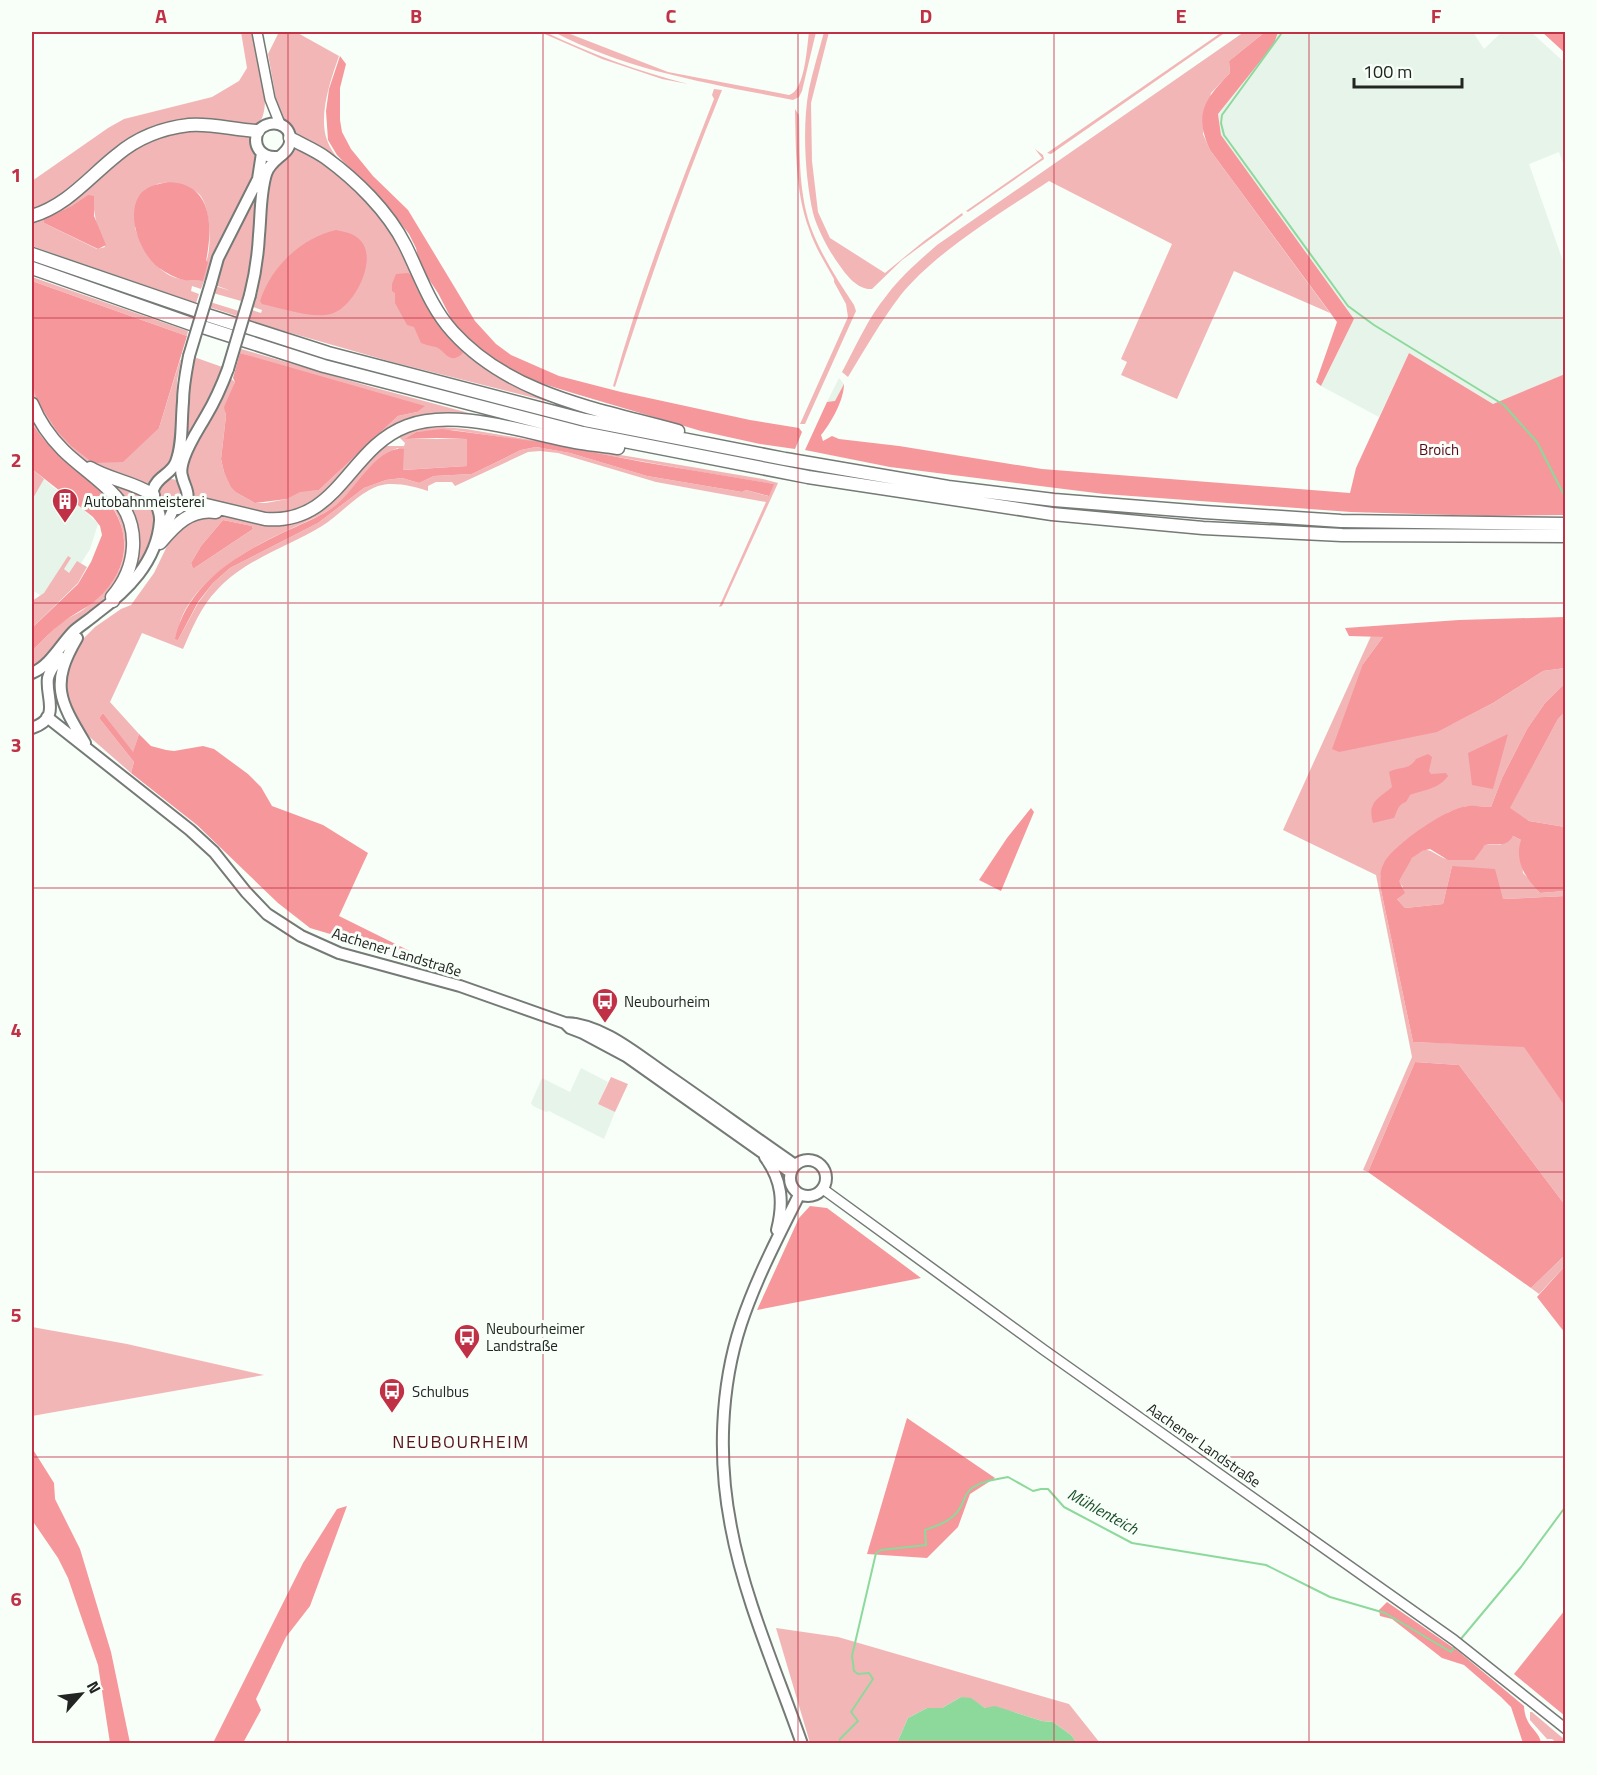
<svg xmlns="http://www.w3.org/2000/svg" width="1597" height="1775" font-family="'Titillium Web',sans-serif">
<rect width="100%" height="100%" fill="#f8fef8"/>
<path fill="#e7f4e9" d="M1278,32H1473L1484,49L1502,32H1531L1565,63V168L1559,152L1529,164L1565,267V374L1493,404L1409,353L1379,417L1321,386L1354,319L1221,135L1218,114L1274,44Z
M839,378L844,384L835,402H827Z
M32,468L54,488L75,501L98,524L90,549L73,576L43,597L32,590Z
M581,1068L608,1082L598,1104L615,1112L604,1139L549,1111L546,1112L533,1106L531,1103L542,1078L570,1092Z"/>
<path fill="#f3b6b7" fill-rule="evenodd" d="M241,32H251C256,53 270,94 263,115C262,120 258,123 254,126L162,127L75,190L32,211V181L108,128L124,119L212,97L239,81L247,68Z
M279,32H296L339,56C331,79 318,115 327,140C332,155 346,167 356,178L297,137L292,128L281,117L278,110L268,54Z
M540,32H545C591,54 638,71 688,84L662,79L602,59Z
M554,32H565L668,72L789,95C805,91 807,46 809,32H816L802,91L799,97L793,100C712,84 628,71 554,32Z
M824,32H829L811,103L812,161L818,212L830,238L885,273L924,241L962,213L963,215L902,260L872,289C858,290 847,276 840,266C829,251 818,231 813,213C805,177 802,126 809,89C813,70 819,51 824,32Z
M1222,32H1226L1051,154L1047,153Z
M1244,32H1265L1229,61L1230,73L1211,93L1203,134L1210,150L1330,313L1234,271L1177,399L1121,375L1127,362L1121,359L1172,244L1049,181C1002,212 935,252 900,296C881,321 865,349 848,377L842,372C856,346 868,318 887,295C901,276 919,261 937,245Z
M714,89L722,90C682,187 647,287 615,387L613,386C640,289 677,193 714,99L712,95Z
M795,109L799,115C800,154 798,196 813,233C823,258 839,282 854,305L856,311L805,424H800L848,317L846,304L834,282V279C825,263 815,247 809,229C795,191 796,148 795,109Z
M202,129L251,135L252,148L257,155L258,170L214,255L201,289L192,286L191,291L199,294L196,303L32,246V218L116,159L155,136ZM168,182C177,185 192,187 199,194C210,205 212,244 207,259C204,266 198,273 193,279C163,284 143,252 135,228L157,184ZM93,204L97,227L105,247L97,249L44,223C62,208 71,206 93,204Z
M294,146L326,161L382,214L445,327L574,408L392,362L249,321L252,310L261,313L262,310L253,307L258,291L256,290C263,261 264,230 267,201C267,192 267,181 270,173C276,161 288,159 294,146Z
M1035,149L1043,155L1044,159L968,212L966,211L1042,158Z
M259,183L254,254L246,294L244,293L241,301L213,293L215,286L231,291L215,285L220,265Z
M32,277L188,331L187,336L32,281Z
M210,302L239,311L237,316L209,307Z
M241,349L372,387L495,420L411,421L322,499L280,516L192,499C196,480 180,475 188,453C199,427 221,406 230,378L235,382L225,412L226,416L221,459L224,472L237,493L255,503H266L287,499L300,491L319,490L398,416L417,412L240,353Z
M194,357L225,368L218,387L181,453L185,397Z
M180,360H181L177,381L176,454L167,469L153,478L149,487L90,465L73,453L41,416L32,395V383C40,408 52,425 70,445L159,428Z
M32,417L42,433L113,500L123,519L128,546L125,565L111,591L95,608L72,625L39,664L32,669V651C42,641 51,631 62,622C67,618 73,616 78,613C91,605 102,595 112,582C121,570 126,554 124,539C122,525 117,511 108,501C91,481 32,442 32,417Z
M431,426L466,429L763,479L778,483L722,606L719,607L766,502L656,482L558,453L540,451L528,452L455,486L452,482H436L428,486V491C414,486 392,481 378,486C357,494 341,514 322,526C288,547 245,559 217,590C201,606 192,629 183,649L142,633L110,702L139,734L133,753L103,713L99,718L134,762L131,773L85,733L71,716L64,679L77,645L95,627L121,609L131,605L154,573L170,540L187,522L215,513L266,525L289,524L305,520L331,503L371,458L385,446H404L405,443L400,438L401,434ZM453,430C560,445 666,467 773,484L768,496L746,490L742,492L647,476L570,453L536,447L521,450L472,474L434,476L419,483L402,478L386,480L364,488L318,523L230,568L213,583L198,603L178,640C177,622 185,608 196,594C223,564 250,548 286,531C303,523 319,517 335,506C358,488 369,457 398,448L402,470L467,466L468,439H406L416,432ZM223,520L252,526L253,529L193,569L191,563L201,546Z
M32,469L44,479L32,500Z
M103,477L147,495L157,513L153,540L129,584L136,546Z
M158 492a13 13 0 1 1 26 0a13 13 0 1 1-26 0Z
M68,556L71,558L64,569L69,573L77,561L87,567L78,583L32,628V601L44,593Z
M1371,636L1383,637L1363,664L1452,724L1493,703L1543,671L1565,668V683L1545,703L1527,729L1502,778L1491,807L1466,806L1449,812L1401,844L1380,876L1381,890L1413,1042L1525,1046L1565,1105V1205L1459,1065L1415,1062L1368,1172L1363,1170L1412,1057L1376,875L1283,830Z
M1565,712V827L1529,821L1509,809L1558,719Z
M1513,836L1521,840L1523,873C1530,879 1533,886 1540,893L1565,891V896L1503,899L1452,866L1443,904L1405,908L1397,899L1403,887L1398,881C1404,874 1406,863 1413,857C1429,842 1432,855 1447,859C1461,863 1476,855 1485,845H1500Z
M611,1077L628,1084L615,1112L598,1104Z
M1565,1255V1266L1539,1294L1531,1288Z
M32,1327L127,1344L264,1375L32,1416Z
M776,1628L838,1637L1069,1704L1100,1743H1077L1071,1735L1053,1722L1042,1721L1014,1712L985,1708L979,1704L961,1697L942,1708H927L908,1718L897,1743H810Z
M1530,1712H1532L1565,1740V1743H1557L1552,1739H1547L1530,1720Z"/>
<path fill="#f6979b" d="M1265,32H1278L1274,44L1218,114L1221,135L1354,319L1321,386L1316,382L1337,322L1210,150C1194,114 1204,100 1230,73L1229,61Z
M1542,32H1560L1565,34V53Z
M340,56L346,64L340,88V120L342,132L351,149L373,176L408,210L475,321L496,344L511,355L559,376L621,392L750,420L799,428L802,432L795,449L760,444L701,431L576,394L521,377L479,350L455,326L438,293L420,266L416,248L409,234L395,216L337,155L328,140L326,111L329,89Z
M168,182C213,183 213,227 206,261L208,262L203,281C195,279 190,281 184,280C177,279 165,272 159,268C140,254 126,216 139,196C145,186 158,184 168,182Z
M88,195L94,196V216L106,245L98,249L44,223V219L72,206Z
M336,230C345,232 354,233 361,241C378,260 354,308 331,314C312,319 281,308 262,304L260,301C271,267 301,238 336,230Z
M408,273L411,275C422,304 439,329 462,351L463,353C449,366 446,351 436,347C431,346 426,345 421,343L414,327L407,325L395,303V293L392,291V284L396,274Z
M32,281L187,336L159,428L123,462L93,463L70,445L57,431L37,401L32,382Z
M240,353L425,406L417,412L398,416L319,490L300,492L287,499L255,503L237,493L231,487L224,472L221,459L226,416L224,407L235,382L233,378Z
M1409,353L1493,404L1565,374V515L1486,516L1351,512L1104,494L890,467L805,450L827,402L835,401L844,384C844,400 831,423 821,435L823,441L832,436L839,439L899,446L1042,469L1350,493L1356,468Z
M32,423C47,449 71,465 93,485C131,519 137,564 96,600C86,609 72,614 62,623C51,631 42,641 32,651V628L78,584L91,562L102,535L100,526L93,517L32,469Z
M442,429L540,442L643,462L774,484L769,496L746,490L742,492L647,476L570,453L536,447L521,450L472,474L434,476L419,483L402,478L386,480L364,488L318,523L230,568L213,583L198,602L178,640L175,639C187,585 236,555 282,533C301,524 319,518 336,505C356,489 377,445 404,449L403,470L467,466V439L437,438L405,439L416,432Z
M223,520L252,526L253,529L193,569L191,563L201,546Z
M1565,617V668L1543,671L1493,703L1437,732L1339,752L1332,749L1363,664L1383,637L1349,636L1345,628L1459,620Z
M1565,683V712L1558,719L1510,808L1529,821L1565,827V891L1540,893C1526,879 1514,861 1521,840L1513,836C1506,848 1496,843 1485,845L1474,860H1448L1430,849L1422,851L1412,858L1399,881L1405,893L1397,899L1405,908L1443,904L1452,866L1495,869L1503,899L1565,896V1106L1524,1047L1413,1042L1381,890C1380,881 1379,872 1384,863C1393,845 1448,807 1468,806C1475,805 1483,807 1491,807L1502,778L1527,729L1545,703Z
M103,713L133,752L139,734L151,746L166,750L174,751L203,746L214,749L248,774L261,787L272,806L323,825L368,853L339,916L444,968L310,928L278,903L197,825L131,773L134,762L99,718Z
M1508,734L1493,789L1472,785L1468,753Z
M1428,754L1432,757L1429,771L1431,774L1446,773L1448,776C1439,789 1423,790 1410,795L1406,802C1398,804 1397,812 1394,818L1373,823C1367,802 1378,799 1392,787L1389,772C1399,766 1409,771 1416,759Z
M1031,808L1034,812L1001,891L979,880L1007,838Z
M1415,1062L1459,1065L1565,1205V1255L1531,1288L1368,1172Z
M810,1206L827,1208L921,1278L757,1310L799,1218Z
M1565,1266V1333L1537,1297Z
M907,1418L995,1478L970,1494L958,1527L927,1558L867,1554Z
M32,1448L54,1483L55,1499L80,1549L111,1652L130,1743H110L98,1665L82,1619L68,1578L58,1558L32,1520Z
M347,1506L310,1606L286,1637L256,1699L261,1710L243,1743H213L303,1563L337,1509Z
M1387,1602L1458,1651L1524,1706C1525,1728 1539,1729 1541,1743H1523L1511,1707L1501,1697L1464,1665L1442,1658L1392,1619L1380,1616L1379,1610Z
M1565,1610V1716L1514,1674Z"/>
<path fill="#8dd99c" d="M961,1697L971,1698L985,1708L995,1706L1042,1721L1053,1722L1071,1735L1077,1743H897L908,1718L927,1708H942Z"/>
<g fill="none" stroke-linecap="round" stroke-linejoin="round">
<path stroke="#8dd99c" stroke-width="2" d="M1280,32L1281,34L1222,115L1221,123L1224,135L1348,306L1374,325L1504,405L1537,442L1566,499
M1460,1640L1521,1567L1566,1506
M839,1744L840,1739L858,1721L851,1712L873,1679L869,1673L858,1674L854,1671L852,1656L876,1553L881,1550L926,1545L925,1530C939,1525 952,1521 960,1508C964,1501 965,1493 972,1488C983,1481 996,1479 1008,1477L1033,1491L1041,1489H1048L1064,1507L1132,1543L1266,1565L1330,1597L1385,1613L1451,1652L1456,1645"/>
<g stroke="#757a76" stroke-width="12">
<path id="secondary" d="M257,32L270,99L280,124
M823,1189L1044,1350L1454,1640L1566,1729"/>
</g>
<g stroke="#757a76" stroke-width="14">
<path id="primary" d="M211,283L218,258L258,179L262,153
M250,295C255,275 258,255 259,235C261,215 260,194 266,174C271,158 289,155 290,142C292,122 269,118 258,131C252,146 261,158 277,157
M178,509C195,497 185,490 182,476C180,470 182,464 184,458C189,443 198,430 206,416C215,401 222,385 228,369
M163,532L173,510
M77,638C50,684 59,700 85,743
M32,673C51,665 60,645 74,631C81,625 89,620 96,614C127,591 157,562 160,521C161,510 153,501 153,490C157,476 171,475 176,462C183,444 181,422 183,402C183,386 186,372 189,356
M47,717L190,830L214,852L246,892L267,914L301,936L339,953L460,986L565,1023C604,1024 640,1057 670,1077C712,1106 753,1136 795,1165
M32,728C62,718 45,697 48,678C50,670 55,664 60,657
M565,1023L570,1028L583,1033L626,1056L790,1172
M765,1157C782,1180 784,1202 777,1230
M790 1178a18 18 0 1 1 36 0a18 18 0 1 1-36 0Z
M799,1195C778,1237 756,1279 741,1324C720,1388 718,1461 731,1527C744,1598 778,1675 802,1744"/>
</g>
<g stroke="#757a76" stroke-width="15">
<path id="highway" d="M290,138C302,145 315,150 326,158C356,180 388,211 405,245C420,275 430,307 453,332C511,396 599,409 678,431
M32,216C68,205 89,177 117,155C137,138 163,128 189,125C211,123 235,130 258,131
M32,254L195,310
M32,268L191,324
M207,315L235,324
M203,327L231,336
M247,327L328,353L585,420L785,459L948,487L1054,500L1204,512L1341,521L1566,524
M243,340L324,366L583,433L808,477L1052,514L1203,528L1342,535L1566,536
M32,404C39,421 50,437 63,450C79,466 100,479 115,496C142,526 137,568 112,597L113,601
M90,468C110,480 134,482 153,495
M183,505L202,504L265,519C339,525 348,448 407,426C457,407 531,435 582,443C594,445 606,446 618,448
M160,543C175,525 191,508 216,512"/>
</g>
<use href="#secondary" stroke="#fff" stroke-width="9"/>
<use href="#primary" stroke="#fff" stroke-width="10"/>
<use href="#highway" stroke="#fff" stroke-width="12"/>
<g stroke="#757a76" stroke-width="14" stroke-linecap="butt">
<path id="primary-bridge" d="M189,356L211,283
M228,369L250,295"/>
</g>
<use href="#primary-bridge" stroke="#fff" stroke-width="10"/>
</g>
<path fill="none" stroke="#c13146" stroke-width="1.5" stroke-opacity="0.55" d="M288,32V1744M543,32V1744M798,32V1744M1054,32V1744M1309,32V1744M32,318H1566M32,603H1566M32,888H1566M32,1172H1566M32,1457H1566"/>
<defs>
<g id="building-pin" transform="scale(1.35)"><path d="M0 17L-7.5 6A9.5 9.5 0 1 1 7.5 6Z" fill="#c13146" stroke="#f8fef8"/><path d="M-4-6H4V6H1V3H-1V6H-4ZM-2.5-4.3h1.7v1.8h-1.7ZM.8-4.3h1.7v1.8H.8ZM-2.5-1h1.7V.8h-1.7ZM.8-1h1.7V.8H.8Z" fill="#fff"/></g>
<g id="bus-pin" transform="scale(1.35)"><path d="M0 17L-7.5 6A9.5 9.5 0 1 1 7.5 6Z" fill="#c13146" stroke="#f8fef8"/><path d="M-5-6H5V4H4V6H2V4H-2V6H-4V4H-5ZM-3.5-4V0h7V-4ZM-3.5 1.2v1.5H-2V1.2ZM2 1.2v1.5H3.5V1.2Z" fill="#fff"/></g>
</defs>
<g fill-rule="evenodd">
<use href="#building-pin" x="65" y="501"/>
<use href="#bus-pin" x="605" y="1001"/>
<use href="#bus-pin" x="467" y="1337"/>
<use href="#bus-pin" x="392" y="1391"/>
</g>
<g text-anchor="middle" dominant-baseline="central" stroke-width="6" stroke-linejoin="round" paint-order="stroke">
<g font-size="15" fill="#5a0417" stroke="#f8fef8">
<text x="1439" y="449">Broich</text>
</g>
<g font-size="15" fill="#212422" stroke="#f8fef8" text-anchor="start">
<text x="84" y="501">Autobahnmeisterei</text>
<text x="624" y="1001">Neubourheim</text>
<text x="486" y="1328">Neubourheimer<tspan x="486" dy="17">Landstraße</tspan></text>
<text x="412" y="1391">Schulbus</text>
</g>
<g font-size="15" fill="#212422" stroke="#f8fef8">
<text transform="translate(397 952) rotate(17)">Aachener Landstraße</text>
<text transform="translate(1204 1445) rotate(35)">Aachener Landstraße</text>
</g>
<g font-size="16" font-style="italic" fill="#174e27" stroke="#f8fef8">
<text transform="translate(1103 1511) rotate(29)">Mühlenteich</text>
</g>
<g font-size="18" letter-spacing="1.5" fill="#59131d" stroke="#f8fef8">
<text x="461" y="1441">NEUBOURHEIM</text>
</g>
</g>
<rect width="1597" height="1775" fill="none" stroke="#f8fef8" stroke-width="66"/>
<g transform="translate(81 1694) rotate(62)" stroke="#f8fef8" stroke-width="4.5" paint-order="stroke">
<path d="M0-4.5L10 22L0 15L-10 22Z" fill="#212422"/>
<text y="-9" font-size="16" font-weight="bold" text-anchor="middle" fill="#212422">N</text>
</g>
<path d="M1354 78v9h108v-9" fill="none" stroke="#212422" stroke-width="3"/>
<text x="1363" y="78" font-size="18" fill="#212422" stroke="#f8fef8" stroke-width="4.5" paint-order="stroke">100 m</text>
<rect x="33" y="33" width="1531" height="1709" fill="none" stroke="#c13146" stroke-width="2"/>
<g font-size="20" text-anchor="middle" font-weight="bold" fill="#c13146">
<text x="161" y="23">A</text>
<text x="416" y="23">B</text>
<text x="671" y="23">C</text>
<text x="926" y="23">D</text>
<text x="1181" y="23">E</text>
<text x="1436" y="23">F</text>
<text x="16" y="182">1</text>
<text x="16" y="467">2</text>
<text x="16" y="752">3</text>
<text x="16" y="1037">4</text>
<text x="16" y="1322">5</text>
<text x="16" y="1606">6</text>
</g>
</svg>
